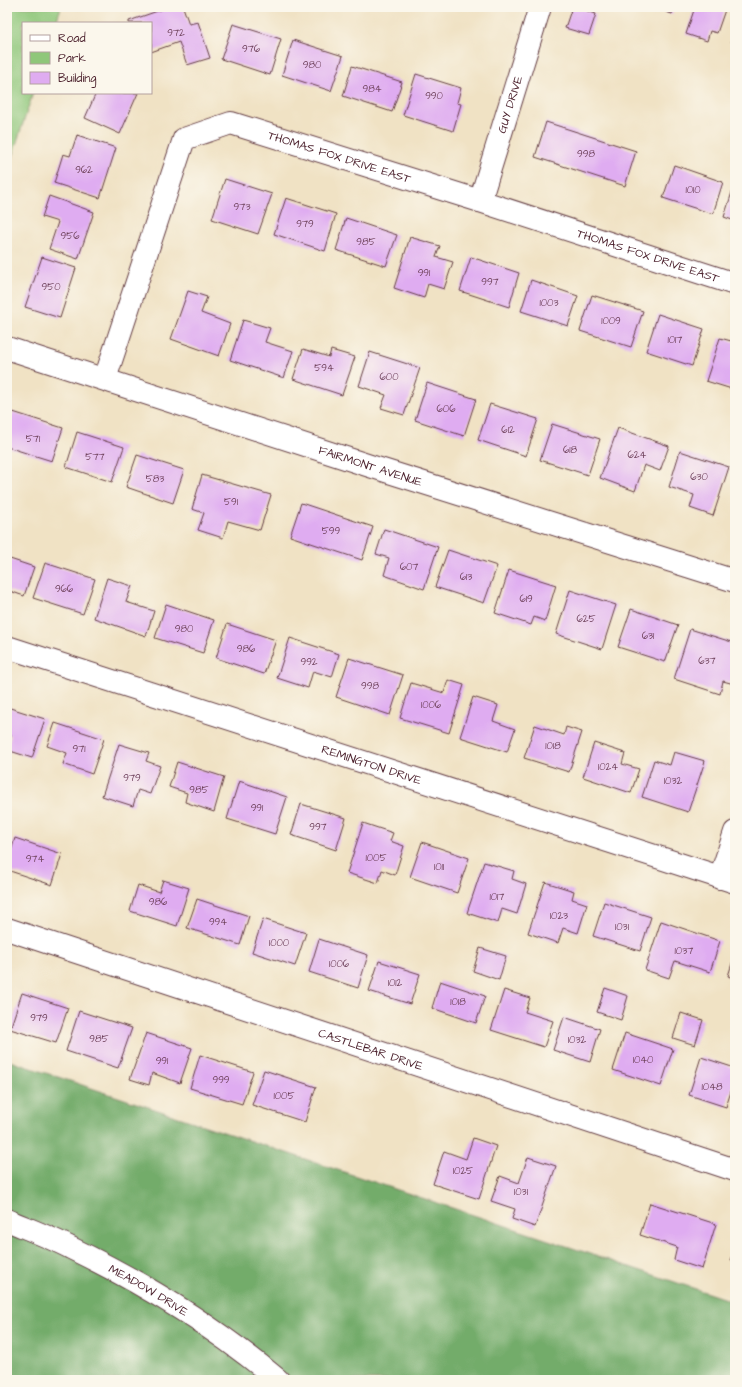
<svg xmlns="http://www.w3.org/2000/svg" width="742" height="1387" font-family="'Architects Daughter',sans-serif">
<rect width="100%" height="100%" fill="#fbf7ec"/>
<filter id="ink" filterUnits="userSpaceOnUse"><feTurbulence type="fractalNoise" baseFrequency=".025" numOctaves="2"/><feDisplacementMap in="SourceGraphic" scale="8" xChannelSelector="R" yChannelSelector="G"/><feConvolveMatrix kernelMatrix="1 2 1 2 8 2 1 2 1" color-interpolation-filters="sRGB"/></filter>
<filter id="wash" filterUnits="userSpaceOnUse"><feTurbulence type="fractalNoise" baseFrequency=".012" numOctaves="4" result="noise"/><feDisplacementMap in="SourceGraphic" scale="16" xChannelSelector="R" yChannelSelector="G"/><feGaussianBlur stdDeviation="0.9" result="paint"/><feColorMatrix in="noise" values="0 0 0 0 0 0 0 0 0 0 0 0 0 0 0 0 0 1.4 0 .05"/><feComposite in="paint" operator="in"/></filter>
<g filter="url(#wash)">
<rect width="100%" height="100%" fill="#f0e2c4"/>
<path fill="#8fc77a" stroke="#6c7352" d="M7,7H61L56,23H23V93H33L7,172Z"/>
<path fill="#73ac6a" stroke="#5e664a" d="M7,1060L735,1302V1380H7Z"/>
<g id="blocks">
<path fill="#dfacf1" d="M169,7H183L189,24L198,22L210,58L187,65L179,42L151,52V23H129V21Z
M572,7H576L596,14L589,35L565,28Z
M652,7H674L672,14Z
M695,7H726L717,33L710,31L707,41L686,34Z
M233,24L281,39L270,75L221,59Z
M735,32V44L731,42Z
M293,40L343,56L331,91L282,75Z
M352,66L402,82L392,112L343,96Z
M416,74L461,88L457,103L461,104L453,131L403,115Z
M96,93H138L120,134L85,118Z
M546,122L636,151L625,186L535,157Z
M77,135L116,148L100,198L54,183L63,154L70,156Z
M674,165L723,182L713,214L663,198Z
M225,179L272,194L258,234L212,219Z
M735,183V221L724,217Z
M49,196L94,212L78,259L49,249L58,222L42,217Z
M286,198L336,214L325,251L274,234Z
M346,218L397,235L386,266L336,250Z
M410,237L440,246L436,257L453,262L444,289L428,284L424,298L394,288Z
M42,257L76,268L60,318L25,307Z
M471,257L519,273L509,307L460,291Z
M531,280L578,296L568,326L521,311Z
M188,291L207,297L201,313L230,324L219,356L171,339Z
M592,295L643,311L631,347L580,331Z
M658,314L704,329L692,366L646,351Z
M243,320L270,328L265,342L293,351L284,378L230,360Z
M720,338L735,342V390L706,381Z
M303,349L329,357L331,350L355,357L342,395L293,379Z
M370,352L420,368L404,415L381,408L386,395L359,386Z
M427,383L476,399L464,436L415,420Z
M490,404L538,419L526,456L478,440Z
M13,412L63,428L52,461L7,447V431Z
M552,424L600,439L588,475L540,460Z
M618,428L669,446L660,471L644,465L635,491L600,478Z
M77,432L124,447L112,482L66,467Z
M680,451L729,467L713,516L690,508L694,495L669,487Z
M137,455L184,470L173,503L126,487Z
M202,475L271,495L260,530L228,521L223,538L198,530L204,513L192,509Z
M301,503L373,527L362,560L290,536Z
M384,529L438,547L424,589L384,575L389,558L376,554Z
M448,550L497,566L484,603L435,587Z
M7,558L34,567L24,596L7,590Z
M45,563L95,579L83,614L33,598Z
M509,570L556,585L545,621L534,617L531,625L495,613Z
M107,578L132,586L126,602L154,611L146,636L94,618Z
M570,590L616,605L602,649L556,634Z
M166,604L214,620L203,653L155,638Z
M631,609L678,625L665,662L618,647Z
M227,624L276,640L264,674L216,658Z
M690,629L735,643V680L734,684L723,681L720,694L674,679Z
M290,638L339,654L332,677L313,671L308,688L277,678Z
M349,658L403,675L390,715L336,697Z
M448,680L464,685L449,733L400,718L411,683L444,693Z
M473,697L498,705L493,721L515,729L507,752L460,737Z
M7,707L45,719L32,758L7,750L11,735L7,734Z
M55,723L104,739L92,774L63,764L67,753L47,746Z
M535,725L564,735L566,727L582,732L569,772L524,758Z
M594,743L625,753L622,764L639,769L631,793L583,777Z
M119,744L149,753L146,761L160,766L150,794L138,790L133,806L102,796Z
M674,752L705,761L688,812L642,797L654,760L670,765Z
M177,762L224,777L214,812L185,802L187,793L169,787Z
M239,781L287,797L275,834L227,819Z
M301,804L346,818L336,850L291,835Z
M363,823L393,833L390,841L404,846L395,875L382,870L378,883L347,873Z
M15,838L62,854L52,885L7,870V864Z
M422,842L469,858L457,893L410,877Z
M484,862L514,871L512,879L526,884L517,914L502,909L498,923L467,913Z
M163,880L189,888L177,926L130,911L138,885L159,892Z
M545,882L574,891L572,899L587,904L578,933L563,928L558,943L528,933Z
M197,899L249,916L240,945L187,928Z
M604,902L651,917L640,951L593,936Z
M263,919L306,933L295,966L252,952Z
M661,921L720,941L710,972L675,961L669,978L645,970Z
M319,939L368,955L358,988L309,972Z
M480,948L506,956L499,980L473,971Z
M735,954V979L728,976Z
M379,961L420,974L410,1004L369,991Z
M440,981L485,996L476,1023L432,1008Z
M605,988L628,996L621,1020L597,1012Z
M504,990L530,998L525,1012L553,1021L544,1047L491,1030Z
M22,993L68,1008L56,1043L10,1029Z
M79,1011L132,1028L118,1068L66,1051Z
M681,1013L703,1020L695,1045L673,1038Z
M564,1017L600,1029L590,1062L553,1050Z
M146,1033L192,1048L180,1083L152,1073L149,1085L130,1079Z
M625,1033L673,1049L661,1086L613,1070Z
M200,1055L253,1072L242,1104L190,1088Z
M701,1057L735,1068V1079L726,1107L689,1095Z
M264,1070L316,1087L305,1122L252,1105Z
M473,1138L496,1146L479,1199L433,1184L444,1151L466,1159Z
M528,1157L556,1166L535,1227L512,1219L515,1209L491,1201L500,1176L519,1183Z
M650,1203L716,1224L702,1269L674,1260L677,1247L640,1235Z
M735,1250V1261L731,1260Z"/>
</g>
</g>
<g filter="url(#ink)">
<use href="#blocks" fill-opacity="0" stroke="#633c42" stroke-width="1"/>
<g fill="none" stroke-linecap="round" stroke-linejoin="round">
<g stroke="#633c42" stroke-width="24">
<g id="minor">
<path id="s1" d="M480,201L540,7"/>
<path id="s2" d="M7,348L370,466L735,581"/>
<path id="s3" d="M105,379L184,139L231,123L480,201L735,284"/>
<path id="s4" d="M7,647L735,882"/>
<path d="M720,878L735,832"/>
<path id="s5" d="M7,929L735,1170"/>
<path id="s6" d="M7,1220C28,1229 50,1237 71,1248C145,1284 215,1327 278,1380"/>
</g>
</g>
<use href="#minor" stroke="#fff" stroke-width="22"/>
</g>
</g>
<g text-anchor="middle" dominant-baseline="central" stroke-width="3" stroke-linejoin="round" paint-order="stroke">
<g font-size="10" fill="#6f425c">
<text x="176" y="33">972</text>
<text x="251" y="49">976</text>
<text x="312" y="65">980</text>
<text x="372" y="89">984</text>
<text x="434" y="96">990</text>
<text x="586" y="154">998</text>
<text x="84" y="170">962</text>
<text x="693" y="190">1010</text>
<text x="242" y="207">973</text>
<text x="305" y="224">979</text>
<text x="70" y="236">956</text>
<text x="366" y="242">985</text>
<text x="424" y="273">991</text>
<text x="490" y="282">997</text>
<text x="51" y="287">950</text>
<text x="549" y="303">1003</text>
<text x="611" y="321">1009</text>
<text x="675" y="340">1017</text>
<text x="324" y="368">594</text>
<text x="389" y="377">600</text>
<text x="446" y="409">606</text>
<text x="508" y="430">612</text>
<text x="33" y="439">571</text>
<text x="570" y="450">618</text>
<text x="637" y="455">624</text>
<text x="95" y="457">577</text>
<text x="699" y="477">630</text>
<text x="155" y="479">583</text>
<text x="231" y="502">591</text>
<text x="331" y="531">599</text>
<text x="409" y="567">607</text>
<text x="466" y="577">613</text>
<text x="64" y="589">966</text>
<text x="526" y="599">619</text>
<text x="586" y="619">625</text>
<text x="184" y="629">980</text>
<text x="648" y="636">631</text>
<text x="246" y="649">986</text>
<text x="707" y="661">637</text>
<text x="309" y="662">992</text>
<text x="370" y="686">998</text>
<text x="431" y="705">1006</text>
<text x="553" y="746">1018</text>
<text x="79" y="749">971</text>
<text x="608" y="767">1024</text>
<text x="132" y="778">979</text>
<text x="673" y="781">1032</text>
<text x="199" y="790">985</text>
<text x="257" y="808">991</text>
<text x="318" y="827">997</text>
<text x="376" y="858">1005</text>
<text x="35" y="859">974</text>
<text x="439" y="867">1011</text>
<text x="497" y="897">1017</text>
<text x="158" y="902">986</text>
<text x="559" y="916">1023</text>
<text x="218" y="922">994</text>
<text x="622" y="927">1031</text>
<text x="279" y="943">1000</text>
<text x="684" y="951">1037</text>
<text x="339" y="964">1006</text>
<text x="395" y="983">1012</text>
<text x="458" y="1002">1018</text>
<text x="39" y="1018">979</text>
<text x="99" y="1039">985</text>
<text x="577" y="1040">1032</text>
<text x="643" y="1060">1040</text>
<text x="162" y="1061">991</text>
<text x="221" y="1080">999</text>
<text x="712" y="1087">1048</text>
<text x="284" y="1096">1005</text>
<text x="463" y="1171">1025</text>
<text x="521" y="1192">1031</text>
</g>
<g font-size="12" fill="#4a1f2b" stroke="#fbf7ec">
<text stroke="none"><textPath href="#s1" startOffset="101">GUY DRIVE</textPath></text>
<text stroke="none"><textPath href="#s3" startOffset="416">THOMAS FOX DRIVE EAST</textPath></text>
<text stroke="none"><textPath href="#s3" startOffset="740">THOMAS FOX DRIVE EAST</textPath></text>
<text stroke="none"><textPath href="#s2" startOffset="382">FAIRMONT AVENUE</textPath></text>
<text stroke="none"><textPath href="#s4" startOffset="383">REMINGTON DRIVE</textPath></text>
<text stroke="none"><textPath href="#s5" startOffset="383">CASTLEBAR DRIVE</textPath></text>
<text stroke="none"><textPath href="#s6" startOffset="158">MEADOW DRIVE</textPath></text>
</g>
</g>
<rect width="742" height="1387" fill="none" stroke="#fbf7ec" stroke-width="24"/>
<rect x="22" y="22" width="130" height="72" fill="#fbf7ec" stroke="#b4a19f"/>
<rect x="30" y="35" width="20" height="6" fill="#ffffff" stroke="#b4a19f"/>
<text x="58" y="42" font-size="12" fill="#4a1f2b">Road</text>
<rect x="30" y="52" width="20" height="12" fill="#8fc77a" stroke="#b4a19f"/>
<text x="58" y="62" font-size="12" fill="#4a1f2b">Park</text>
<rect x="30" y="72" width="20" height="12" fill="#dfacf1" stroke="#b4a19f"/>
<text x="58" y="82" font-size="12" fill="#4a1f2b">Building</text>
</svg>
